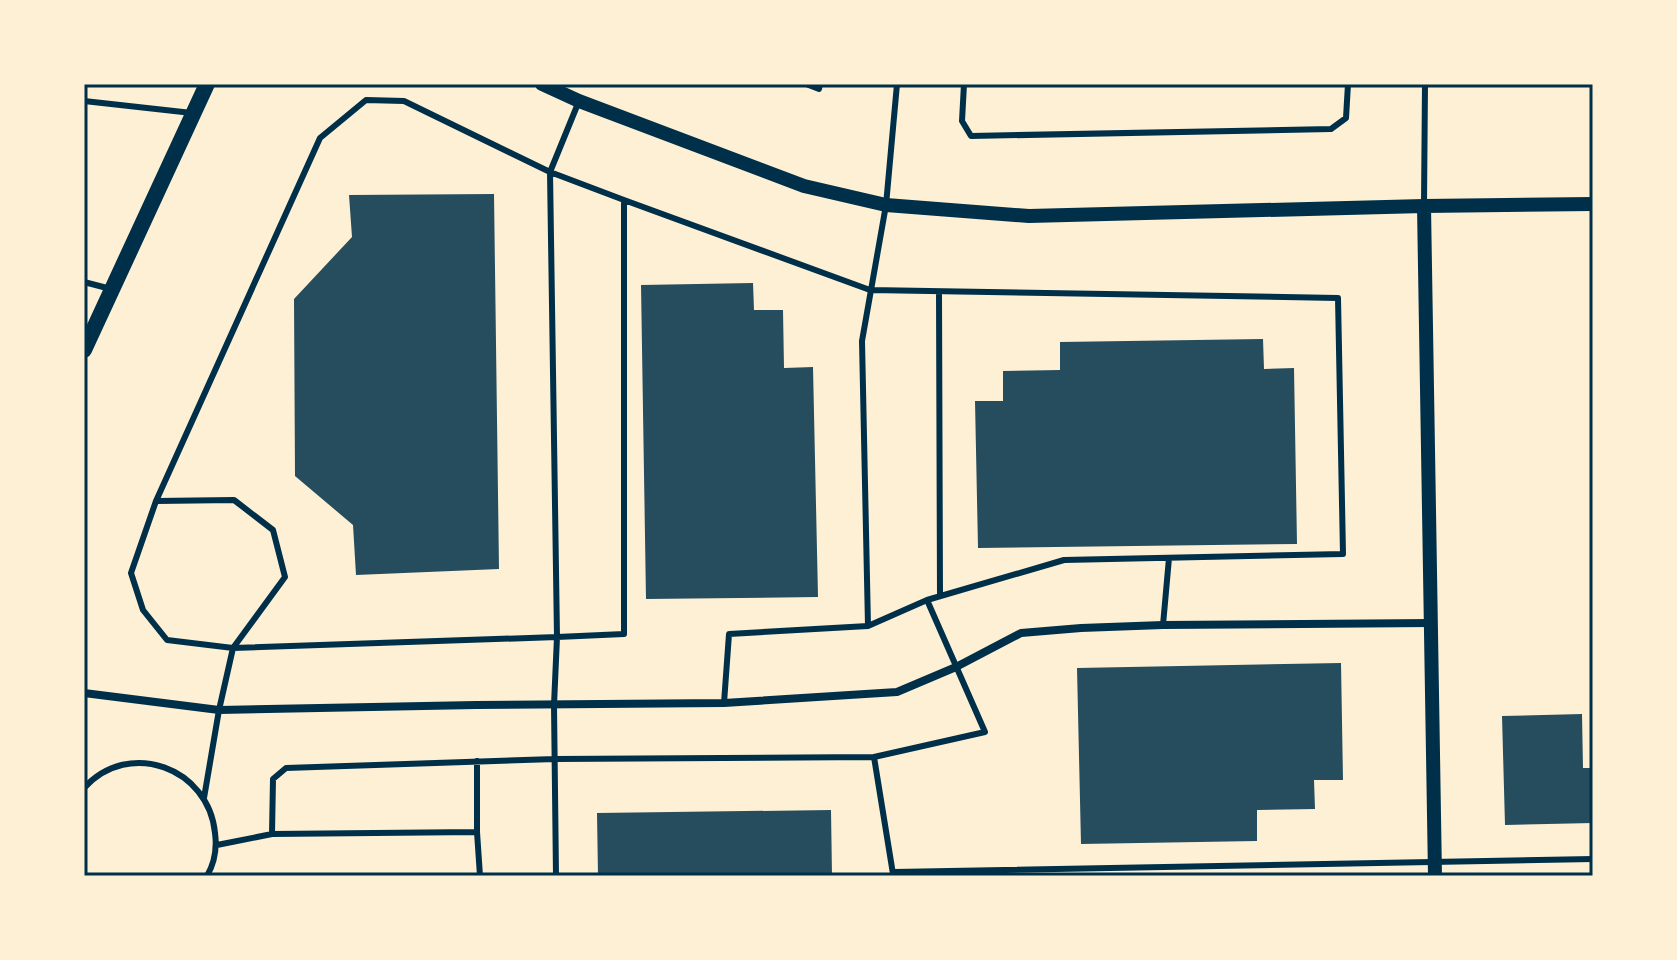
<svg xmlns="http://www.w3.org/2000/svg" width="1677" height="960" font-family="Inter,sans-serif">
<rect width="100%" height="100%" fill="#fdf0d5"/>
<path fill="#264d5e" d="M494,194L499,569L356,575L353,525L295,476L294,299L352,237L349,195Z
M753,283L754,310H783L784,368L813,367L818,597L646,599L641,285Z
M1263,339L1264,369L1294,368L1297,544L978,548L975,401H1003V371L1060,370V342Z
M1341,663L1343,780H1314L1315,809L1257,810V841L1081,844L1077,668Z
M1582,714L1583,768H1593V823L1505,825L1502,716Z
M831,810L832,876H598L597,813Z"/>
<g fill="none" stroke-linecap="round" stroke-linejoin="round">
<path stroke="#003049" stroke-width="6" d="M806,84L819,89L820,84
M964,84L962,121L971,136L1331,129L1346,118L1348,84
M84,101L192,113
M624,200V634L557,637L550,172L624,200L870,290L1338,298L1343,554L1064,560L927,600L868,626L862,341L886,205L897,84
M1424,204L1425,84
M84,282L111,289
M939,292L940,596
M156,501L234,500L273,530L285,577L233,648L219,710L204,798
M1163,625L1169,558
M724,703L729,634L868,626
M477,761V832
M84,788C129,738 209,768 215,833C217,848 214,864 207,876
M272,834L477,832L480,876
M217,845L272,834L273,779L286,768L555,759L874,757
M894,872L1593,859
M893,874L874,757L985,732L927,600
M556,876L554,705L557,637L233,648L167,640L143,610L131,573L156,501L320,138L366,100L404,101L550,172L579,101"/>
<path stroke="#003049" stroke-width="8" d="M84,693L219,710L476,705L724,703L897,692L956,667L1021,633L1081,628L1163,625L1432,623"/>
<path stroke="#003049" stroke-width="14" d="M542,84L579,101L804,186L886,205L1029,216L1424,206L1593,204
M1424,206L1435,876"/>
<path stroke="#003049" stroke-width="16" d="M84,350L207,84"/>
</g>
<rect width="1677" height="960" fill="none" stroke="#fdf0d5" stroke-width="172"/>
<rect x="86" y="86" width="1505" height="788" fill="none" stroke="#003049" stroke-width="3"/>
</svg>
